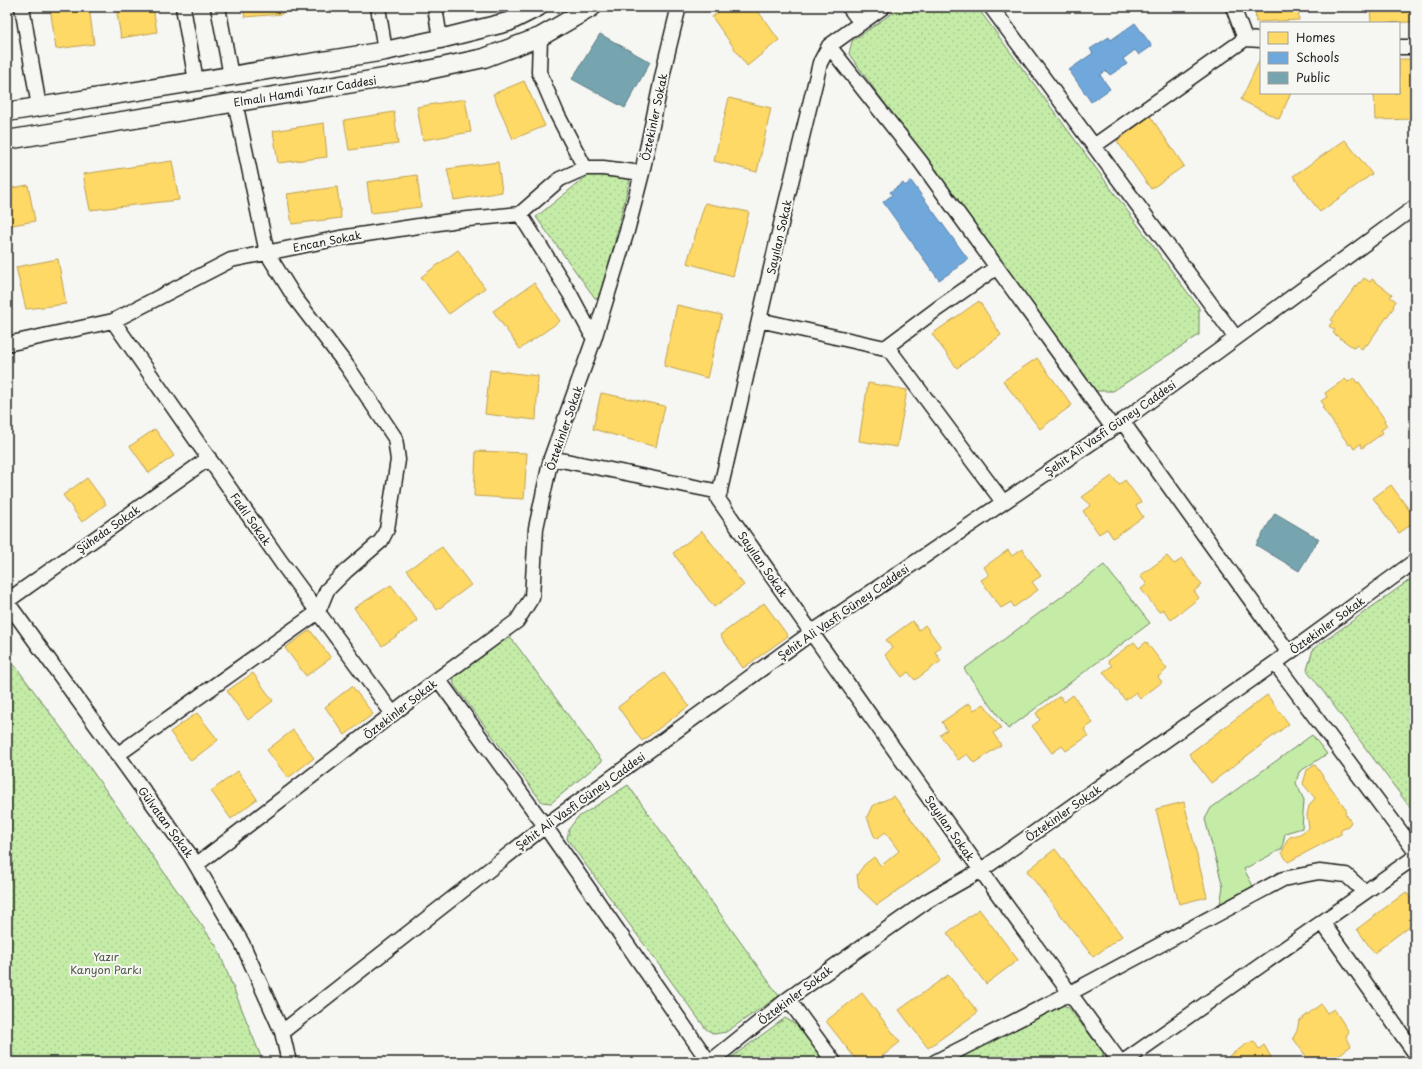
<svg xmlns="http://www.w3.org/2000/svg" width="1422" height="1069" font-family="'Playpen Sans',sans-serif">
<defs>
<pattern id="park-dots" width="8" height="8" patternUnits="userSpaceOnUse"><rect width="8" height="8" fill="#c4eca7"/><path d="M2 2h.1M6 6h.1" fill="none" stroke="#a8ca8f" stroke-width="1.8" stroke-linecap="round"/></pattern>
</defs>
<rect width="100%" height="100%" fill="#f6f6f2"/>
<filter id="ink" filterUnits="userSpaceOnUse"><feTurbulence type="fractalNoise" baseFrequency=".025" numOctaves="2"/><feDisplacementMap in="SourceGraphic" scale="8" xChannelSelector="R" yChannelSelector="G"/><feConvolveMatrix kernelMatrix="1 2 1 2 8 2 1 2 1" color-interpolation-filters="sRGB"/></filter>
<g filter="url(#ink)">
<path fill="#c4eca7" stroke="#708462" d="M1104,565L1150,623L1008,729L964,669Z
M1312,735L1327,754L1299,772L1296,783L1304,800L1302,828L1285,833L1282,849L1244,869L1254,888L1220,904L1223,887L1205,819L1211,808Z"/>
<path fill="url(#park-dots)" stroke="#708462" d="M901,7H977L1199,308V335L1113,391H1093L849,54L852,41Z
M592,172L630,179L601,299L595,298L536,217Z
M1411,579L1415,583V630L1412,655L1415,659V814L1307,670L1313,649Z
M506,631L602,761L551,803L542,802L454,685L453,673Z
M7,655L68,737L217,947L263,1062H7Z
M628,785L779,996L726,1032L714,1034L706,1029L567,839L569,829L577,818Z
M1059,1004L1068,1007L1104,1053L1101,1062H951Z
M785,1018L801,1027L825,1062H725Z"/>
<path fill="#ffd966" stroke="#bba050" d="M50,7H89L94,44L56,49Z
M116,7H153L157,32L121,38Z
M243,7H281L282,14L245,17Z
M725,7H755L779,40L747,66L712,17Z
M1255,7H1298L1299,20L1256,22Z
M1370,7H1413L1414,22L1371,23Z
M1261,57V93H1291L1279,119L1241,100Z
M1399,59H1411L1415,88V119L1375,120L1374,93H1399Z
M524,81L545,126L513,139L493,94Z
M729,98L771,108L757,172L714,161Z
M465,99L471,132L423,140L417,107Z
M394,112L398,144L349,150L344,120Z
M1150,116L1184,166L1151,189L1117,141Z
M324,123L327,157L278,163L273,131Z
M1345,140L1372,174L1320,212L1293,176Z
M172,161L179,200L90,210L83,174Z
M498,162L502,192L454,200L447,169Z
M417,175L421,207L371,213L367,182Z
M28,185L35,221L7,226V189Z
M337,187L341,218L292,224L287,194Z
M705,203L749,212L733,276L687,263Z
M458,250L485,288L449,314L421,277Z
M58,259L66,304L26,309L16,267Z
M1364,278L1370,282L1372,279L1392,294L1390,297L1396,301L1393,306L1394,307L1367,345L1365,344L1362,349L1356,345L1354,348L1333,333L1335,330L1329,326L1333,321L1331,320L1359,282L1360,283Z
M534,283L560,321L520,349L493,311Z
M979,301L1001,335L957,368L932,334Z
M677,305L722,315L707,378L664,366Z
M1037,358L1072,405L1040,429L1003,381Z
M490,370L538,376L536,420L485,414Z
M1354,378L1357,383L1359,382L1385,420L1384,421L1387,426L1381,430L1383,433L1362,448L1360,444L1354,449L1351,444L1349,445L1322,407L1324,405L1321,401L1327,397L1325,393L1345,379L1348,382Z
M868,383L907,390L897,447L859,441Z
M601,393L665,406L656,447L593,429Z
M155,429L174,456L149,473L130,446Z
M476,451L527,453L524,499L474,496Z
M1112,476L1119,485L1125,480L1141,502L1136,506L1143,517L1113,538L1107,529L1099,534L1083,511L1091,505L1082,497Z
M87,478L106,504L82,522L63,495Z
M1391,485L1415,518V522L1399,533L1373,498Z
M702,531L744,585L714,607L673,553Z
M442,547L471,585L437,610L407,570Z
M1022,549L1041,576L1032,582L1038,590L1014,607L1011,602L1001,608L981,580L989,575L984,567L1008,550L1012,556Z
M1167,556L1174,564L1182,559L1202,585L1194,591L1199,598L1171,620L1163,609L1159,612L1141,589L1147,584L1140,576Z
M391,585L418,621L382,646L354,608Z
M764,603L788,636L743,668L720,635Z
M912,621L919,630L925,625L941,647L935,652L941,661L915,680L908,672L902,677L885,655L892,648L886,640Z
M310,630L331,658L306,676L285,648Z
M1134,642L1139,648L1146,642L1167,669L1158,677L1162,682L1140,699L1136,692L1125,700L1103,672L1112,666L1108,661Z
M253,673L273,701L248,720L227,691Z
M664,673L689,706L642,741L618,707Z
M352,686L373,714L345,735L325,707Z
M1073,695L1093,723L1084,729L1088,736L1066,751L1062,746L1052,753L1032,726L1040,720L1036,713L1060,696L1064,702Z
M1267,695L1289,724L1211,783L1189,754Z
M969,703L974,710L984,704L1001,728L993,733L1001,745L974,763L967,754L958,760L940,735L947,730L942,722Z
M197,713L218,740L191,761L170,732Z
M293,730L314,758L288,778L267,750Z
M1315,765L1346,809L1345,813L1351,822L1348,826L1341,829V834L1288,862L1282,853L1287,840L1290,837L1300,834L1309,828L1307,815L1309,806L1315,798L1303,784L1307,770Z
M238,771L257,799L231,819L211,791Z
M894,796L941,860L877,905L859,888L857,875L864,865L874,857L881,866L899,851L885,832L877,839L874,836L867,817L872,806Z
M1184,802L1207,897L1179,904L1156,809Z
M1055,849L1122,936L1093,957L1027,871Z
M1406,892L1415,904V922L1374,953L1357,929Z
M979,909L1018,960L986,984L947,933Z
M948,975L978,1012L928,1048L899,1010Z
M862,993L900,1042L875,1062H858L826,1021Z
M1321,1004L1327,1013L1334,1009L1349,1032L1346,1036L1351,1046L1329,1062H1319L1316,1058L1310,1062L1293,1038L1297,1031L1299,1021Z
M1254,1041L1259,1049L1264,1045L1274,1062H1226L1229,1056L1248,1043Z"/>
<path fill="#6fa8dc" stroke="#567ea2" d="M1135,23L1152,46L1139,55L1135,50L1123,59L1127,64L1110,75L1106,71L1100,75L1110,89L1091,102L1069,70L1093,53L1090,49L1109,37L1111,40Z
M911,181L968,259L958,266L959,267L939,280L883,202L892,195L890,192L903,183L905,186Z"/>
<path fill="#76a5af" stroke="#5b7c83" d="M600,34L650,62L625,108L572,79Z
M1275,513L1319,539L1299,571L1256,545Z"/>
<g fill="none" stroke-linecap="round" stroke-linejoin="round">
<g stroke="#1c1c1c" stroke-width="17">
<path id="minor" d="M22,7L39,107
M183,7L196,81
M218,7L231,76
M378,7L385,51
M435,7L440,39
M849,7L861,23
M883,7L829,46L820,63L785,207L718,499C850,689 984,876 1120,1062
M991,7L1236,338
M1233,7L1245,39
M540,37L539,72L557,114L585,168
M829,46L920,161L1113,428
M1399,47H1415
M1094,146L1245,39L1261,40
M520,214L560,179L585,168H603L642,173
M759,320L885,348L891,352L1003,502
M113,321L281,562L393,714
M7,344L113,321L231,260L340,238L458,220L520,214L570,294L594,339
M885,348L937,309L997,267
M1122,421L1289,653
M551,458L720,492
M7,601L209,458
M7,602L190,855L242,943L282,1032L289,1062
M1275,663L1415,851
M438,679L545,826L709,1062
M117,755L318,612L327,590L346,571L381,541L387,529L398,460L395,438L347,366L295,298L267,253L235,102
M196,865L438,679L517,621L532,597L536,528L551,458L594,339L627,231L642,173L666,59L678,10L677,7
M1322,922L1415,1053
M788,999L834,1062
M282,1032L545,826L811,633L1113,428L1415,207
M710,1062L788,999L927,901L980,871L1275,663L1415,561
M935,1062L1070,993L1283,879L1319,872L1346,875L1365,892
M1123,1062L1415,857"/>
</g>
<g stroke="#1c1c1c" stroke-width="21">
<path id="major" d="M7,112L385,51L440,39L508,22L538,7
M7,140L414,73L484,58L540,37L592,7"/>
</g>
<use href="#minor" stroke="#f6f6f2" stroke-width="14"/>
<use href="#major" stroke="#f6f6f2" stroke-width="18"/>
</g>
</g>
<g text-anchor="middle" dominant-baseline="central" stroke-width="4" stroke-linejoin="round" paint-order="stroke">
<g font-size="11" fill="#1c1c1c" stroke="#f6f6f2">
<text transform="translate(305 91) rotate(-9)">Elmalı Hamdi Yazır Caddesi</text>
<text transform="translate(654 117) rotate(-78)">Öztekinler Sokak</text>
<text transform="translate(779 237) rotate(-77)">Sayılan Sokak</text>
<text transform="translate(327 241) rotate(-11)">Encan Sokak</text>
<text transform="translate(564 428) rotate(-71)">Öztekinler Sokak</text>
<text transform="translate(1110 428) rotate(-35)">Şehit Ali Vasfi Güney Caddesi</text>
<text transform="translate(251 519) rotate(55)">Fadıl Sokak</text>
<text transform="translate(108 529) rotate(-35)">Şüheda Sokak</text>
<text transform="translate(763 564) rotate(55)">Sayılan Sokak</text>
<text transform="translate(843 612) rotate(-35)">Şehit Ali Vasfi Güney Caddesi</text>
<text transform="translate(1327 625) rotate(-36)">Öztekinler Sokak</text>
<text transform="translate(400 709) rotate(-38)">Öztekinler Sokak</text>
<text transform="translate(580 801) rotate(-36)">Şehit Ali Vasfi Güney Caddesi</text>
<text transform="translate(1063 813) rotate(-35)">Öztekinler Sokak</text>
<text transform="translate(166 822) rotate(54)">Gülvatan Sokak</text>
<text transform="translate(950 828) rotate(55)">Sayılan Sokak</text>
<text transform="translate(795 995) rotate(-37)">Öztekinler Sokak</text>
</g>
<g font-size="11" fill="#4e5a46" stroke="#f6f6f2">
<text x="106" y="956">Yazır<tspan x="106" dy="13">Kanyon Parkı</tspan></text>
</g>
</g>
<rect width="1422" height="1069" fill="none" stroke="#f6f6f2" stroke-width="24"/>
<rect x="12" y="12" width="1398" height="1045" fill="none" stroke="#1c1c1c" stroke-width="1.5" filter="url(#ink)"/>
<rect x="1260" y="22" width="140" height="72" fill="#f6f6f2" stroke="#9f9f9c"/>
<rect x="1268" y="32" width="20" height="12" fill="#ffd966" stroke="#9f9f9c"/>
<text x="1296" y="42" font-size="12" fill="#1c1c1c">Homes</text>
<rect x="1268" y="52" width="20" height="12" fill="#6fa8dc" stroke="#9f9f9c"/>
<text x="1296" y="62" font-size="12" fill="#1c1c1c">Schools</text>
<rect x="1268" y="72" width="20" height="12" fill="#76a5af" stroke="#9f9f9c"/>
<text x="1296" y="82" font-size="12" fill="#1c1c1c">Public</text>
</svg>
